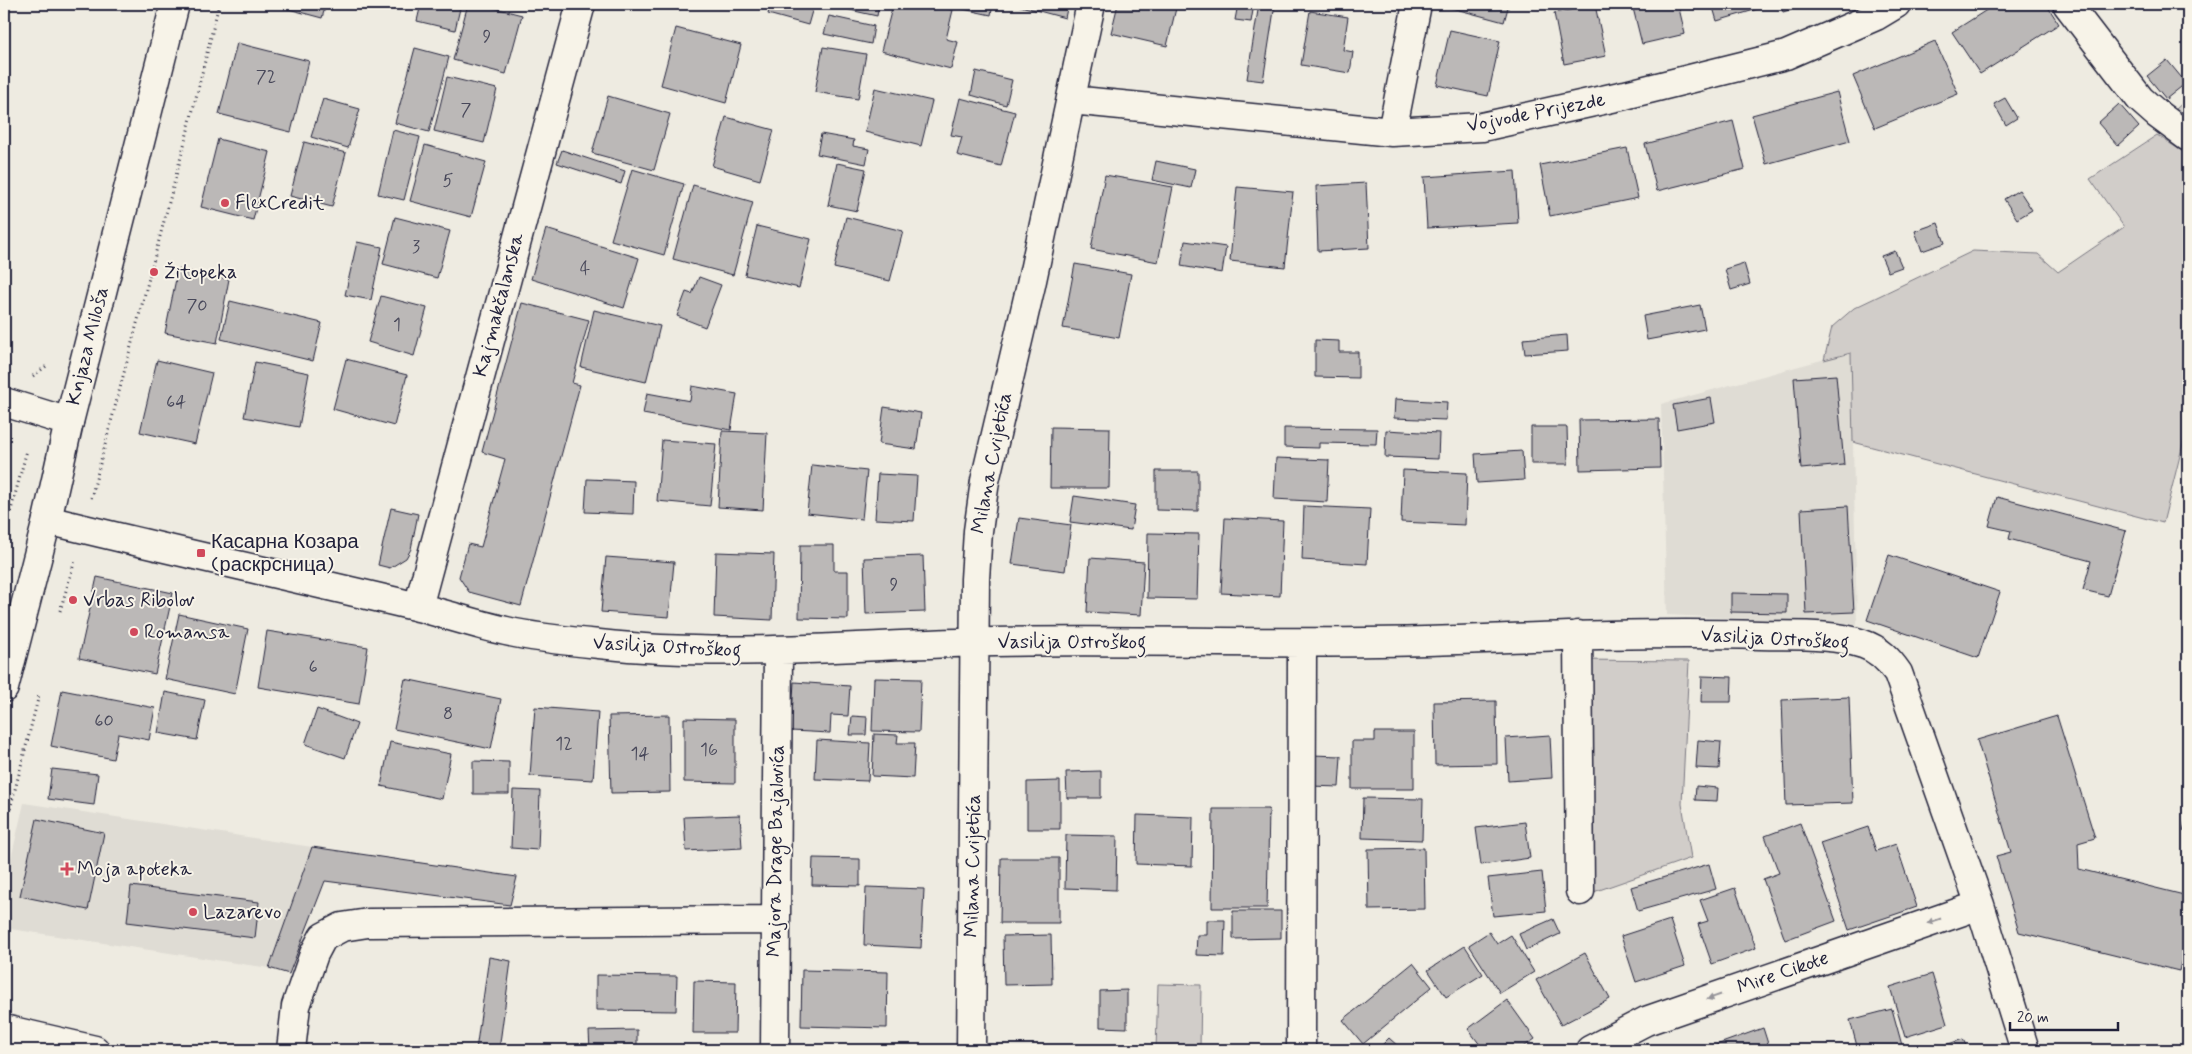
<svg xmlns="http://www.w3.org/2000/svg" width="2192" height="1054" font-family="Mynerve,sans-serif">
<rect width="100%" height="100%" fill="#eeebe1"/>
<filter id="ink" filterUnits="userSpaceOnUse"><feTurbulence type="fractalNoise" baseFrequency=".02" numOctaves="2"/><feDisplacementMap in="SourceGraphic" scale="10" xChannelSelector="R" yChannelSelector="G"/><feConvolveMatrix kernelMatrix="1 2 1 2 8 2 1 2 1" color-interpolation-filters="sRGB"/></filter>
<g filter="url(#ink)">
<path fill="#dfdcd4" d="M1851,352L1857,624L1667,615L1661,404Z
M24,803L312,847L269,968L4,928V889Z"/>
<path fill="#d1cdc9" stroke="#7a7882" d="M2188,98V117L2175,110Z
M2157,135L2188,155V424L2163,523L1853,442L1851,353L1824,360L1832,327L1854,308L1973,251L2038,254L2058,272L2124,227L2090,179Z
M1577,660L1689,661L1682,804L1691,858L1585,895Z
M1158,984L1201,985L1200,1050H1156Z"/>
<path fill="#bbb8b7" stroke="#22223b" d="M270,4H326L322,18Z
M421,4H461L455,30L417,21Z
M468,4H479L522,15L506,74L453,60Z
M771,4H814L808,25L768,14Z
M823,4H879L877,16Z
M893,4H927L953,10L946,39L958,42L951,69L881,51Z
M964,4H993L991,15L963,9Z
M1013,4H1068L1065,18Z
M1118,4H1177L1167,46L1111,33Z
M1238,4H1254L1251,22L1235,20Z
M1259,4H1275L1263,81L1247,79Z
M1449,4H1509L1504,22L1448,7Z
M1632,4H1678L1685,34L1642,44Z
M1712,4H1760L1761,8L1717,21Z
M1780,4H1808L1783,12Z
M1996,4H2046L2059,24L1980,74L1952,32Z
M1595,5L1606,56L1564,64L1554,13Z
M1310,11L1348,17L1343,50L1353,52L1350,73L1301,65Z
M829,16L874,26L871,44L824,34Z
M676,28L741,45L726,103L661,85Z
M1450,30L1500,41L1488,96L1437,85Z
M1935,41L1958,94L1875,128L1853,76Z
M237,43L309,61L291,132L219,114Z
M823,47L866,54L858,99L815,92Z
M415,48L449,57L429,132L395,123Z
M2167,60L2186,83L2166,99L2147,76Z
M976,71L1012,80L1006,105L971,95Z
M447,77L497,89L484,143L434,131Z
M875,88L932,101L921,146L865,132Z
M1837,92L1850,141L1766,164L1752,115Z
M608,96L670,114L654,170L592,153Z
M960,98L1015,112L1001,166L957,155L962,137L951,135Z
M2005,98L2017,118L2006,125L1994,104Z
M323,99L360,109L348,148L311,137Z
M2119,104L2139,127L2118,146L2098,123Z
M726,117L774,130L760,180L712,166Z
M1733,121L1745,169L1657,191L1645,144Z
M393,130L420,137L404,200L378,194Z
M821,134L854,140L853,146L869,149L866,164L817,154Z
M218,139L270,152L253,220L201,207Z
M304,142L346,153L332,207L290,196Z
M425,145L486,162L471,217L410,201Z
M1627,148L1638,198L1550,216L1540,165Z
M562,150L625,171L621,184L557,163Z
M1156,161L1195,169L1191,188L1152,180Z
M837,163L866,169L857,211L828,205Z
M632,169L684,184L664,255L611,240Z
M1515,171L1518,223L1427,228L1424,177Z
M1105,175L1173,187L1158,262L1091,249Z
M1366,183L1369,248L1318,251L1316,186Z
M693,185L753,202L733,275L673,259Z
M1237,187L1293,192L1285,267L1230,261Z
M2019,190L2032,210L2017,219L2004,199Z
M395,217L450,231L437,278L383,264Z
M846,217L903,231L890,281L834,268Z
M1938,223L1945,243L1922,251L1915,231Z
M757,226L811,239L799,288L745,275Z
M546,229L639,258L624,308L531,279Z
M1185,241L1226,247L1222,273L1181,266Z
M357,242L382,247L371,300L345,295Z
M1895,251L1902,267L1888,272L1881,256Z
M1744,263L1750,284L1731,290L1725,269Z
M1075,264L1131,274L1119,338L1063,328Z
M178,269L229,279L217,343L165,333Z
M699,277L721,285L705,327L677,316L686,292L692,294Z
M381,296L427,308L414,356L368,342Z
M230,301L322,323L313,361L221,339Z
M522,303L589,320L572,383L580,385L521,606L469,592L459,577L468,544L481,547L505,459L482,452Z
M1700,305L1705,329L1647,340L1643,316Z
M594,310L660,326L646,382L581,367Z
M1567,335L1568,351L1525,354L1523,339Z
M1315,340L1339,341V352H1358V378L1315,377Z
M346,359L407,375L394,426L333,409Z
M157,360L212,373L195,444L140,432Z
M255,362L309,373L299,427L244,417Z
M1836,375L1844,465L1801,469L1794,378Z
M692,386L737,394L731,430L643,414L647,393L690,401Z
M1711,398L1715,422L1677,429L1673,405Z
M1395,399L1447,402L1446,420L1394,418Z
M884,407L921,413L916,449L879,444Z
M1659,419L1660,468L1580,470L1579,420Z
M1051,427L1110,428L1109,488H1050Z
M1531,427H1567L1568,464H1531Z
M1284,428L1377,429L1376,444L1319,443V448L1284,447Z
M1386,430L1439,433L1438,459L1385,457Z
M722,431L767,433L763,510L718,507Z
M662,440L716,444L710,506L657,501Z
M1522,451L1524,480L1477,483L1475,454Z
M1276,458L1329,460L1327,502L1274,499Z
M812,465L867,471L862,519L807,513Z
M1403,470L1467,473L1465,525L1401,522Z
M1156,471H1198V511L1156,510Z
M878,474L917,476L914,521L875,519Z
M587,479L634,481L633,514L585,512Z
M1074,496L1135,505L1131,530L1070,522Z
M1997,497L2126,531L2108,596L2083,590L2091,561L2009,539L2011,531L1989,526Z
M1304,506L1370,509L1367,564L1302,560Z
M1848,506L1854,612L1806,614L1801,509Z
M391,508L418,514L411,549L406,558L390,568L378,565Z
M1019,518L1071,525L1065,571L1012,564Z
M1225,518L1283,521L1280,596L1221,593Z
M1148,533L1199,534L1197,599L1147,598Z
M800,545H834V571H848V619L799,618Z
M716,552L774,554L772,620L714,617Z
M1889,555L2000,592L1978,658L1867,620Z
M923,556L925,612L866,614L864,558Z
M606,557L674,562L669,617L601,612Z
M1090,558L1144,562L1141,615L1087,612Z
M97,577L173,593L155,674L79,658Z
M1731,593L1787,594V613L1731,612Z
M179,614L248,629L235,694L165,679Z
M267,631L368,647L359,704L258,687Z
M1702,676L1732,677L1731,702H1701Z
M874,678L921,679L919,732L872,731Z
M405,679L501,699L491,749L394,729Z
M794,682L850,686L848,716L831,715L830,733L791,731Z
M62,690L155,708L149,740L118,734L113,759L51,746Z
M165,692L205,700L197,740L158,733Z
M1849,697L1853,803L1786,805L1782,700Z
M1496,701L1497,764L1435,765L1434,702Z
M535,707L598,712L593,780L530,776Z
M317,709L357,724L345,758L305,744Z
M669,715L670,792L611,793L609,716Z
M852,716L867,717L866,735H850Z
M2057,716L2095,838L2078,843L2079,869L2188,896V934L2179,971L2019,932L1996,856L2011,852L1977,740Z
M684,718L735,719V783L684,782Z
M1375,732H1414V789H1352V741H1375Z
M874,734L898,735L897,743H915L913,778L872,776Z
M1550,735L1552,778L1508,781L1506,738Z
M817,740L870,743L868,781L815,779Z
M1698,740L1721,742L1719,769L1696,768Z
M390,742L451,754L442,799L381,786Z
M1312,755L1341,756L1339,787L1311,786Z
M473,761L509,762V794H473Z
M52,769L98,774L94,805L48,799Z
M1101,771V798H1067L1066,772Z
M1060,781V829H1027V782Z
M1696,786L1718,788L1717,801L1695,800Z
M513,790L540,791L538,850L511,848Z
M1363,798L1423,799L1422,840L1362,838Z
M1213,809H1269L1267,908H1212Z
M2188,812V832L2183,831Z
M740,815L742,848L686,851L684,817Z
M1137,815L1193,817L1192,866L1136,864Z
M37,819L104,833L88,910L20,896Z
M1525,822L1530,858L1481,865L1476,828Z
M1800,823L1836,921L1785,940L1763,879L1779,873L1765,836Z
M1868,827L1876,851L1896,844L1917,907L1849,930L1820,843Z
M1066,835L1117,836L1116,890L1065,888Z
M312,847L517,877L510,905L325,881L289,974L269,968Z
M1424,848L1425,909L1369,910L1368,849Z
M813,858L860,859V886L812,885Z
M1001,858H1059V923H1000Z
M1709,864L1716,889L1638,911L1631,887Z
M1542,872L1546,911L1493,916L1488,878Z
M131,886L259,902L255,938L127,922Z
M866,887L924,889L921,948L864,945Z
M1735,888L1756,948L1712,964L1698,924L1708,921L1700,900Z
M1233,911H1281V938L1233,939Z
M1553,919L1560,934L1526,950L1519,934Z
M1207,920H1225L1224,956L1196,955L1197,935H1207Z
M1670,920L1685,966L1636,982L1621,936Z
M1489,932L1497,944L1511,935L1534,972L1500,993L1469,945Z
M1051,935L1052,984L1004,985L1003,936Z
M1465,946L1483,974L1446,997L1428,970Z
M1585,953L1610,999L1561,1025L1536,980Z
M489,957L511,961L499,1050H476Z
M1413,963L1432,987L1363,1044L1343,1020Z
M802,970L888,972L887,1028L801,1026Z
M1932,974L1947,1024L1905,1037L1890,987Z
M596,975L677,976L676,1011L596,1010Z
M694,981L736,982L735,1033H693Z
M1127,990V1028L1100,1027V991Z
M1507,1000L1535,1039L1519,1050H1484L1468,1029Z
M1892,1009L1903,1049L1858,1050L1850,1020Z
M1763,1028L1770,1050H1709L1708,1048Z
M637,1030V1050H590L589,1031Z
M1389,1038L1399,1047L1396,1050H1377Z
M1963,1039L1968,1050H1931Z
M1212,1048H1264V1050H1212Z"/>
<g fill="none" stroke-linecap="round" stroke-linejoin="round">
<g stroke="#22223b" stroke-width="31">
<path id="minor" d="M2067,4L2140,99L2157,114L2188,137
M1071,100L1392,132L1482,127L1625,95L1786,55L1876,16L1896,4
M1392,132L1417,4
M4,402L69,422
M47,520C169,550 292,577 414,606C445,614 475,624 506,631C536,638 568,641 599,644C731,659 863,644 995,642C1149,639 1303,646 1458,640C1558,636 1659,632 1760,635C1793,636 1831,633 1863,644C1879,649 1889,660 1898,673L1980,905L2025,1050
M418,607L581,4
M1578,635L1580,891
M4,1029L95,1050
M291,1050L296,1006L314,954L323,937L342,927L368,923L774,920
M775,1050L778,651
M971,1050L975,579L978,531L985,481L1031,285L1091,4
M1301,1050L1302,644
M1590,1050L1646,1021L1980,905"/>
</g>
<g stroke="#22223b" stroke-width="31">
<path id="major" d="M4,688L47,520L69,422L175,4"/>
</g>
<path stroke="#22223b" stroke-width="3" stroke-dasharray="1 4" stroke-linecap="butt" d="M33,376L48,365
M91,498L187,134L219,4
M4,536L27,450
M60,611L75,560
M4,833L39,695"/>
<use href="#minor" stroke="#f7f3e8" stroke-width="28"/>
<use href="#major" stroke="#f7f3e8" stroke-width="28"/>
</g>
<defs><path id="oneway-solid" d="M-6-.8H1V-3.2L6.5 0L1 3.2V.8H-6Z" transform="scale(1.25)"/></defs>
<g fill="#97959a">
<use href="#oneway-solid" transform="translate(1934 921) rotate(161)"/>
<use href="#oneway-solid" transform="translate(1714 997) rotate(161)"/>
</g>
</g>
<g fill="#d1495b" stroke="#f7f3e8" stroke-width="2">
<circle cx="225" cy="203" r="5"/>
<circle cx="154" cy="272" r="5"/>
<rect x="196" y="548" width="10" height="10" rx="2.5"/>
<circle cx="73" cy="600" r="5"/>
<circle cx="134" cy="632" r="5"/>
<path d="M64.5 861.5h5v5h5v5h-5v5h-5v-5h-5v-5h5z"/>
<circle cx="193" cy="912" r="5"/>
</g>
<g text-anchor="middle" dominant-baseline="central" stroke-width="4" stroke-linejoin="round" paint-order="stroke">
<g font-size="18" fill="#48485a">
<text x="487" y="37">9</text>
<text x="266" y="77">72</text>
<text x="466" y="110">7</text>
<text x="448" y="181">5</text>
<text x="416" y="247">3</text>
<text x="585" y="269">4</text>
<text x="197" y="306">70</text>
<text x="397" y="325">1</text>
<text x="176" y="402">64</text>
<text x="894" y="585">9</text>
<text x="313" y="667">6</text>
<text x="448" y="714">8</text>
<text x="104" y="721">60</text>
<text x="564" y="744">12</text>
<text x="709" y="750">16</text>
<text x="640" y="754">14</text>
</g>
<g font-size="20" fill="#22223b" stroke="#f7f3e8">
<text transform="translate(1536 113) rotate(-11)">Vojvode Prijezde</text>
<text transform="translate(499 305) rotate(-75)">Kajmakčalanska</text>
<text transform="translate(88 346) rotate(-76)">Knjaza Miloša</text>
<text transform="translate(992 463) rotate(-79)">Milana Cvijetića</text>
<text transform="translate(1775 639) rotate(3)">Vasilija Ostroškog</text>
<text x="1072" y="642">Vasilija Ostroškog</text>
<text transform="translate(667 647) rotate(3)">Vasilija Ostroškog</text>
<text transform="translate(776 851) rotate(-89)">Majora Drage Bajalovića</text>
<text transform="translate(973 866) rotate(-89)">Milana Cvijetića</text>
<text transform="translate(1783 973) rotate(-19)">Mire Cikote</text>
</g>
<g font-size="20" fill="#22223b" stroke="#f7f3e8" text-anchor="start">
<text x="235" y="203">FlexCredit</text>
<text x="164" y="272">Žitopeka</text>
<text x="211" y="542">Касарна Козара<tspan x="211" dy="23">(раскрсница)</tspan></text>
<text x="83" y="600">Vrbas Ribolov</text>
<text x="144" y="632">Romansa</text>
<text x="77" y="869">Moja apoteka</text>
<text x="203" y="912">Lazarevo</text>
</g>
</g>
<rect width="2192" height="1054" fill="none" stroke="#f7f3e8" stroke-width="20"/>
<rect x="10" y="10" width="2172" height="1034" fill="none" stroke="#22223b" stroke-width="2" filter="url(#ink)"/>
<path d="M2010 1022v8h108v-8" fill="none" stroke="#22223b" stroke-width="2.5"/>
<text x="2017" y="1022" font-size="15" fill="#22223b" stroke="#f7f3e8" stroke-width="4" paint-order="stroke">20 m</text>
</svg>
